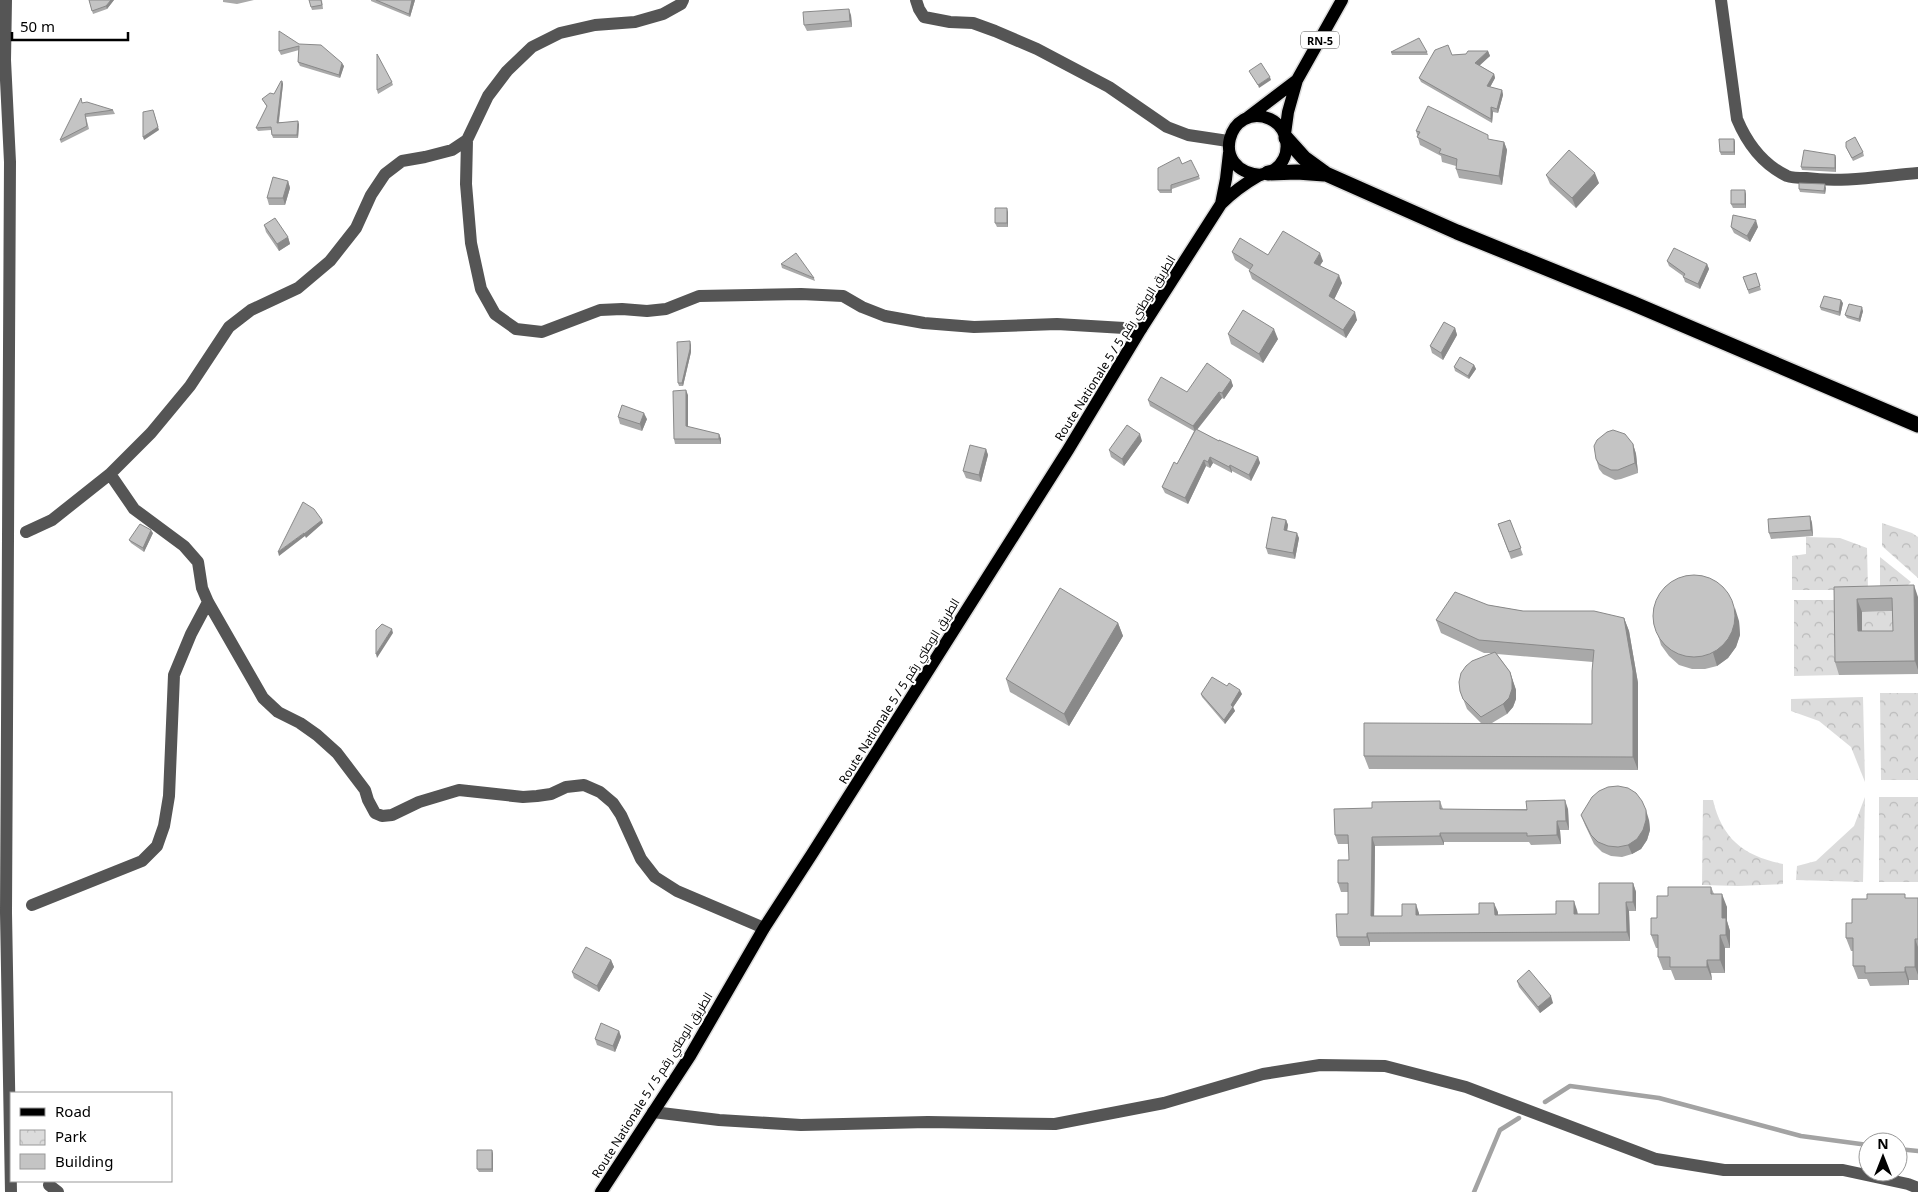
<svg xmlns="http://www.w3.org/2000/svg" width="1918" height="1192" font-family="'Noto Sans',Cairo,sans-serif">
<defs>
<pattern id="park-crowns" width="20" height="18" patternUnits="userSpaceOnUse" patternTransform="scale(1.25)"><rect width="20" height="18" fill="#dcdcdc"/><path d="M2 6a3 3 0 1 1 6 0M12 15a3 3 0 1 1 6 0" fill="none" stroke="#bbb"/></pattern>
</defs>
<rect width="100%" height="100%" fill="#fff"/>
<path fill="url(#park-crowns)" d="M1882,523L1912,533L1918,537V578L1882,546Z
M1806,537L1840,538L1867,548L1868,590H1792V556L1806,554Z
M1880,557L1911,582L1906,587H1880Z
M1794,600H1839V675L1794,676Z
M1897,611L1898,644H1862V612Z
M1880,693H1918V780H1881Z
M1863,697L1865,782L1851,747L1819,721L1791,711V699Z
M1865,797L1863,882L1796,880L1797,866L1816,861L1854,826Z
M1879,797H1918V882H1879Z
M1703,800H1713C1722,839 1744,856 1783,864V884L1738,886L1702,885Z"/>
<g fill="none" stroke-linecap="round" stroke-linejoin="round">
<path stroke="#a3a3a3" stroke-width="4.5" d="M1545,1102L1570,1086L1659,1098L1801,1136L1868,1145
M1898,1149L1918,1151
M1474,1192L1500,1130L1519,1118"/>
<g stroke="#dbdbdb" stroke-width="15">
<path id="major" d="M1247,118L1297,80
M1285,134L1288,112L1297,80L1342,0
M1221,204L1226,179L1229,153
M601,1192L690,1056L764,928L812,854L1068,450L1141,329L1221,204C1232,193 1244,184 1258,176C1263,173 1270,173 1275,169C1293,156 1289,128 1270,119C1229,101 1207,171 1261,175"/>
</g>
<g stroke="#dbdbdb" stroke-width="18">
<path id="highway" d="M1286,138L1304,158L1326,174L1457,232L1632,303L1918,425
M1268,173L1297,172L1324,174"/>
</g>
<path stroke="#555" stroke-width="12" d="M6,0L5,60L10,162L6,913L11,1192
M916,0L919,9L924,17L950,22L973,23L995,31L1037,49L1109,87L1167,127L1188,135L1228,141
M1721,0L1737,119C1747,143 1762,164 1787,176C1792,178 1800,178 1806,178C1843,183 1881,176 1918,173
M467,140L466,184L471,243L481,289L495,314L516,329L542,332L600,310L622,309L647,311L666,309L699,296L801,294L843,296L862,307L885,316L924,323L974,327L1057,324L1141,329
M110,474L134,509L184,546L198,562L202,588L208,602L263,698L278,712L300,723L317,735L337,753L365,790L368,800L375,813L382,816L392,815L419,802L459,790L523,797L537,796L551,794L566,787L584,785L600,792L613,803L621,815L641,859L655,877L677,891L764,928
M26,532L52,520L110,474L151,433L190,386L229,327L251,310L298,288L330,261L356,228L371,195L385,174L402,161L425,157L452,150L467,140L488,96L507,71L532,47L560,33L595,25L635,22L663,14L681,4L683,0
M32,905L142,861L157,846L164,826L169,796L174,675L191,634L208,602
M653,1112L719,1120L801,1125L928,1122L1055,1124L1164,1103L1263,1074L1320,1065L1385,1066L1466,1087L1656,1159L1724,1170H1843L1908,1184L1918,1188
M49,1185L58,1192"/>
<use href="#major" stroke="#000" stroke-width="12"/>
<use href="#highway" stroke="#000" stroke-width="15"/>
</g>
<path fill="#a9a9a9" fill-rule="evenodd" d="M89,0H114L107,9L93,14Z
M223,0H254L237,4L223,2Z
M322,0L323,9L312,10L311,7Z
M371,0H415L410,17L371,1Z
M851,15L852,27L807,31L804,25Z
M299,44L344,66L340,78L300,66L298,62L299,50L281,55L279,51Z
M1488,51L1490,56L1479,65L1494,74L1495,78L1490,87L1502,90L1503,95L1498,113L1493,112L1492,123L1421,82L1419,78L1452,55L1466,54Z
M1391,52H1427L1428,55H1392Z
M282,81L283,84L279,122L299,124L298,138H273L272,135L271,130L258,131L256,128L267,107L262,99L274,94Z
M392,82L393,85L378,94L377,90Z
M82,103L113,110L115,114L86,117L89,129L61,143L60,140Z
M1416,131L1504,142L1507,150L1502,185L1459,178L1456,169V166L1442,162L1441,156L1420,145Z
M1734,139L1735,142V155H1721L1720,152Z
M1846,147L1863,152L1864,156L1853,161Z
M1835,155L1836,158V172L1802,170L1801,167Z
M1182,164L1199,176L1200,179L1172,189V193H1160L1158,190Z
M1546,175L1599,183L1576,208L1550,184Z
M288,181L290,188L285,205H269L267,198Z
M1826,188L1825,194L1800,192L1799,189Z
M1746,194V208H1733L1731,204Z
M1008,212V227H997L995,223Z
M264,225L288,237L290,244L279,251L266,232Z
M1731,227H1758L1750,242L1734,233Z
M1232,252L1323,261L1320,265L1342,283L1334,299L1357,320L1346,338L1252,279L1249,271L1250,270L1235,260Z
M1667,261L1707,264L1709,269L1700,289L1685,282L1683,276L1669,266Z
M781,264L814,278L815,281L782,268Z
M1756,273L1761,290L1749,294L1743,277Z
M1843,303L1840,316L1821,310L1820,307Z
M1863,311L1860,322L1847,318L1845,315Z
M1455,328L1457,335L1443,360L1432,353L1430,346Z
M1228,334L1278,339L1263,363L1231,344Z
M691,345V352L683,386H679L678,383Z
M1474,365L1476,369L1469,379L1455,371L1454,367Z
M1231,380L1233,386L1224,399L1222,398L1197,430L1219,441L1258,457L1260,463L1251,481L1232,471V473L1213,463L1210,468L1206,466L1188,504L1165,493L1162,487L1177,464L1194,431L1150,406L1148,400L1187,392Z
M688,395V427L719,434L721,439V444H675L674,439Z
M618,417L647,419L642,431L620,424Z
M1142,441L1124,466L1111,457L1109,450Z
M1633,444L1636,454L1638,473L1621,479L1615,480L1603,474L1599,469L1596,459Z
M986,449L988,455L981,482L966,478L963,471Z
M1810,516L1812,523L1813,536L1771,539L1769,533Z
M1286,520L1288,525L1287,531L1299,538L1295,559L1268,554L1266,548Z
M1510,520L1523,555L1511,559L1498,524Z
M153,533L144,552L131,543L129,540Z
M1834,587L1918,597V674L1839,675L1835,662ZM1893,611V631H1862V612Z
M1488,605L1523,611L1624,618L1629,631L1638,683V770L1369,769L1364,756L1481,723L1467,709L1460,691L1491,653H1484L1441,633L1436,620ZM1497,654L1593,662L1592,724L1492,723L1507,714L1513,707L1516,699V690L1510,672Z
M1739,621L1740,635L1736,647L1728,658L1717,666L1705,669H1692L1679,665L1669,656L1661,645L1657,632Z
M1118,623L1123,636L1069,726L1010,692L1006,679Z
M1227,686L1242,694L1233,707L1235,711L1225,724L1202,697L1201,694Z
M1440,801L1443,809H1568L1569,830H1560L1561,844L1531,845L1529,842H1444V845L1375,846L1374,916H1402L1419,913V915L1479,914L1498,912V915L1556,914L1577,910L1578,914H1599L1633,883L1636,892V911H1629L1630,941L1370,942V946H1340L1337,937L1348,914V892H1341L1338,883L1349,860V844H1338L1335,835L1372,808Z
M1581,815L1649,820L1650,830L1647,840L1641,849L1632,854L1622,857L1611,856L1602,852L1594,844L1585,825Z
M1711,887L1714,894L1727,907V921L1730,931V948H1725V973H1711L1712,980H1675L1671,970H1663L1658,957V948H1656L1651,935L1657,918L1668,896Z
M1907,898H1918V980H1909V985L1870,986L1867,979H1858L1853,966V951H1851L1846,938L1852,923Z
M611,960L614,967L599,992L574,978L572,972Z
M1517,981L1553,1003L1540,1013L1519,987Z
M619,1031L621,1037L615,1052L597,1045L595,1039Z
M492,1150L493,1154V1172H479L477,1169Z"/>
<path fill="#898989" d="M111,0H114L107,9L106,6Z
M412,0H415L410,17L409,14Z
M849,9L851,15L852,27L850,21Z
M1488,51L1490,56L1477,68L1475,63Z
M342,63L344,66L340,78L339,75Z
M1494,74L1495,78L1488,91L1487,86Z
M1270,77L1271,80L1259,88L1258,85Z
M282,81L283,84L278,126L277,123Z
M1502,90L1503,95L1498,113L1497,109Z
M1491,107L1493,112L1492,123L1491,119Z
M154,113L159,130L144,140L143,137Z
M298,121L299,124L298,138L297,135Z
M1734,139L1735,142V155L1734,152Z
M1504,142L1507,150L1502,185L1499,176Z
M1835,155L1836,158V172L1835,168Z
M1595,173L1599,183L1576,208L1572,198Z
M288,181L290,188L285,205L283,198Z
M1825,184L1826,188L1825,194L1824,191Z
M1745,190L1746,194V208L1745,204Z
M1007,208L1008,212V227L1007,223Z
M1756,220L1758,227L1750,242L1747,236Z
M288,237L290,244L279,251L277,244Z
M1320,253L1323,261L1317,270L1314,263Z
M1707,264L1709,269L1700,289L1698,284Z
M1339,275L1342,283L1332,304L1329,296Z
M1841,300L1843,303L1840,316L1839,312Z
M1862,307L1863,311L1860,322L1859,319Z
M1355,312L1357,320L1346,338L1343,330Z
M1455,328L1457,335L1443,360L1441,353Z
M1274,329L1278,339L1263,363L1259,354Z
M690,341L691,345V352L683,386L682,383Z
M1474,365L1476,369L1469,379L1468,376Z
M1231,380L1233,386L1224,399L1222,393Z
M686,390L688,395V431L686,426Z
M1219,392L1222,398L1195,432L1193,426Z
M644,413L647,419L642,431L640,424Z
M719,434L721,439V444L719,439Z
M1140,434L1142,441L1124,466L1122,459Z
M1633,444L1636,454L1638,473L1635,463Z
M986,449L988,455L981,482L979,475Z
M1210,457L1213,463L1210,468L1208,462Z
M1258,457L1260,463L1251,481L1249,475Z
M1204,460L1206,466L1188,504L1185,498Z
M1230,465L1232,471V473L1229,467Z
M1810,516L1812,523L1813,536L1811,530Z
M322,520L323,523L306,538L305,536L279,556L278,552Z
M1286,520L1288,525L1286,536L1284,530Z
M151,530L153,533L144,552L143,548Z
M1297,533L1299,538L1295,559L1293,553Z
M1914,585L1918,597V670L1915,661Z
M1857,599L1862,612V644L1858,631Z
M1735,608L1739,621L1740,635L1736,647L1728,658L1717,666L1713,653Z
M1624,618L1629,631L1638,683V770L1633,757Z
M1118,623L1123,636L1069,726L1064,714Z
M392,629L393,633L377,658L376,654Z
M1510,672L1516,690V699L1513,707L1507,714L1503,704Z
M1240,690L1242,694L1232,709L1231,705Z
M1233,707L1235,711L1225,724L1224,720Z
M1565,800L1568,809L1569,830L1566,821Z
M1646,810L1649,820L1650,830L1647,840L1641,849L1632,854L1628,845Z
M1557,821L1560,830L1561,844L1557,835Z
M1440,833L1444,842V845L1440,836Z
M1372,837L1375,846L1374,925L1371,916Z
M1633,883L1636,892V911L1633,902Z
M1722,894L1727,907V921L1730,931V948L1726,935L1722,918Z
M1574,901L1577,910L1578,923L1574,914Z
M1626,902L1629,911L1630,941L1627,932Z
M1494,903L1498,912V925L1495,915Z
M1416,904L1419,913V924L1416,915Z
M1367,933L1370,942V946L1367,937Z
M1720,935L1725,948V973L1720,960Z
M1915,939L1918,947V975L1915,967Z
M611,960L614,967L599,992L597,986Z
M1707,960L1711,973L1712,980L1707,967Z
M1905,967L1909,980V985L1905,972Z
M1551,996L1553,1003L1540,1013L1538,1007Z
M619,1031L621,1037L615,1052L613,1046Z
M492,1150L493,1154V1172L492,1169Z"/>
<path fill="#c4c4c4" stroke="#898989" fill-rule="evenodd" d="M89,0H111L106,6L92,11Z
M309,0H321L322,5L311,7Z
M376,0H412L409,14Z
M849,9L850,21L804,25L803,12Z
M279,31L299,44L321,45L342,63L339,75L298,62L299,46L279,51Z
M1419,38L1427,52H1391Z
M1448,45L1452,55L1466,54L1468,51H1488L1475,63L1494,74L1487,86L1502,90L1497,109L1491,107V119L1419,78L1435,50Z
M377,54L392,82L377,90Z
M1261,63L1270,77L1258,85L1249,71Z
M281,81H282L277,123L298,121L297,135H272L271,127L256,128L267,106L262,99L270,93L274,94Z
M81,98L82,103L87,102L113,110L85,114L87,126L60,140Z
M1428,106L1488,135V139L1504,142L1499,176L1456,169L1457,159L1439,153L1441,149L1417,137L1420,132L1416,131Z
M153,110L158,127L143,137V112Z
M1855,137L1863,152L1852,158L1846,147V142Z
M1719,139H1734V152H1720Z
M1569,150L1595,173L1572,198L1546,175Z
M1804,150L1835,155V168L1801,167Z
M1179,157L1182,164L1191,160L1199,176L1171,185V190H1158V168Z
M273,177L288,181L283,198H267Z
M1799,183L1825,184L1824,191L1799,189Z
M1731,190H1745V204H1731Z
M995,208H1007V223H995Z
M1733,215L1756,220L1747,236L1731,227Z
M275,218L288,237L277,244L264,225Z
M1283,231L1320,253L1314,263L1339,275L1329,296L1355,312L1343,330L1249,271L1253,265L1232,252L1240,238L1268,255Z
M1674,248L1707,264L1698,284L1683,277L1685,274L1667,261Z
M796,253L814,278L781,264Z
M1756,273L1760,286L1748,290L1743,277Z
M1824,296L1841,300L1839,312L1820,307Z
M1849,304L1862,307L1859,319L1845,315Z
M1243,310L1274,329L1259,354L1228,334Z
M1444,322L1455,328L1441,353L1430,346Z
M690,341V349L682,383H678L677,342Z
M1460,357L1474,365L1468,376L1454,367Z
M1207,363L1231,380L1222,393L1219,392L1193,426L1148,400L1161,377L1187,392Z
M686,390V426L719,434V439H674L673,391Z
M622,405L644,413L640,424L618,417Z
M1127,425L1140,434L1122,459L1109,450Z
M1196,429L1219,441V440L1258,457L1249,475L1230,465L1229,467L1210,457L1208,462L1204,460L1185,498L1162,487L1174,462L1177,464Z
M1613,430L1625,434L1633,444L1635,463L1618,470H1611L1599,464L1596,459L1594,446L1597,440L1607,432Z
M970,445L986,449L979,475L963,471Z
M303,502L314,509L322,520L304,534V533L278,552Z
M1810,516L1811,530L1769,533L1768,519Z
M1272,517L1286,520L1284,530L1297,533L1293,553L1266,548Z
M1510,520L1521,548L1509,552L1498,524Z
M140,524L151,530L143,548L129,540Z
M1653 616a41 41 0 1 1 82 0a41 41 0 1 1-82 0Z
M1914,585L1915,661L1835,662L1834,587ZM1892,598L1893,631H1858L1857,599Z
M1060,588L1118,623L1064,714L1006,679Z
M1455,592L1488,605L1523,611H1594L1624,618L1633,671V757L1364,756V723L1592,724V671L1594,650L1479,640L1436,620Z
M382,624L392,629L376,654V630Z
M1495,652L1510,672L1512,680V689L1509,698L1503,704L1481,717L1463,699L1460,691L1459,682L1461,673L1466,666L1472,661Z
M1212,677L1227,686L1229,683L1240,690L1231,705L1233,707L1224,720L1201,694Z
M1618,786L1628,788L1636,793L1642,801L1646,810V820L1643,830L1637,839L1628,845L1618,847L1608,846L1598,842L1591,835L1581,815L1592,797L1599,791L1608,787Z
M1565,800L1566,821H1557V835L1527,836V833H1440V836L1372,837L1371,916H1402V904H1416V915L1479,914V903H1494L1495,915L1556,914V901H1574V914H1599V883H1633V902H1626L1627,932L1367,933V937H1337L1336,914H1348V883H1338V860H1349L1348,835H1335L1334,809L1372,808V802L1440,801V809L1527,810L1526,801Z
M1668,887H1711V894H1722V918H1726V935H1720V960H1707V967H1670V957H1658V935H1651V918H1657V896H1668Z
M1867,894H1905V898H1918V939H1915V967H1905V972L1865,973V966H1853V938H1846V923H1852V899H1867Z
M586,947L611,960L597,986L572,972Z
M1529,970L1551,996L1538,1007L1517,981Z
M601,1023L619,1031L613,1046L595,1039Z
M477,1150H492V1169H477Z"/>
<g text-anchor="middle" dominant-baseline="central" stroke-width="4" stroke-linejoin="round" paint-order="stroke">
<rect fill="#fff" stroke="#4c4c4c" stroke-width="1" x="1301" y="31.5" width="38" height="17" rx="4"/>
<g font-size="11" font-weight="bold" fill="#000">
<text x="1320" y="40">RN-5</text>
</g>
<g font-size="12" fill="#000" stroke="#fff">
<text transform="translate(1115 348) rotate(-58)">Route Nationale 5 / الطريق الوطني رقم 5</text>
<text transform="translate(899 691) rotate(-58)">Route Nationale 5 / الطريق الوطني رقم 5</text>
<text transform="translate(652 1085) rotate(-58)">Route Nationale 5 / الطريق الوطني رقم 5</text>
</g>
</g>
<rect x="10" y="1092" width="162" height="90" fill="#ffffff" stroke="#999999"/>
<rect x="20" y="1108" width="25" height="8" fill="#000000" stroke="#999999"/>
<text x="55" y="1117" font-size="15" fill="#000000">Road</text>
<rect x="20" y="1130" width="25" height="15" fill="url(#park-crowns)" stroke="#999999"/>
<text x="55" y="1142" font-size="15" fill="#000000">Park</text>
<rect x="20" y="1154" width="25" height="15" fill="#c4c4c4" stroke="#999999"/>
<text x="55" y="1167" font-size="15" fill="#000000">Building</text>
<g transform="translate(1883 1157)"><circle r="24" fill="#ffffff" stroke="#999999"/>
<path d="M0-4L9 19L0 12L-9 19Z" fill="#000000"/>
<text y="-8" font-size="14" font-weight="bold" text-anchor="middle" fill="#000000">N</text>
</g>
<path d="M12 32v8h116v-8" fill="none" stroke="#000000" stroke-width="2.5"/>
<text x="20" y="32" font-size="15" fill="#000000" stroke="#ffffff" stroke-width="4" paint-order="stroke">50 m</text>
</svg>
